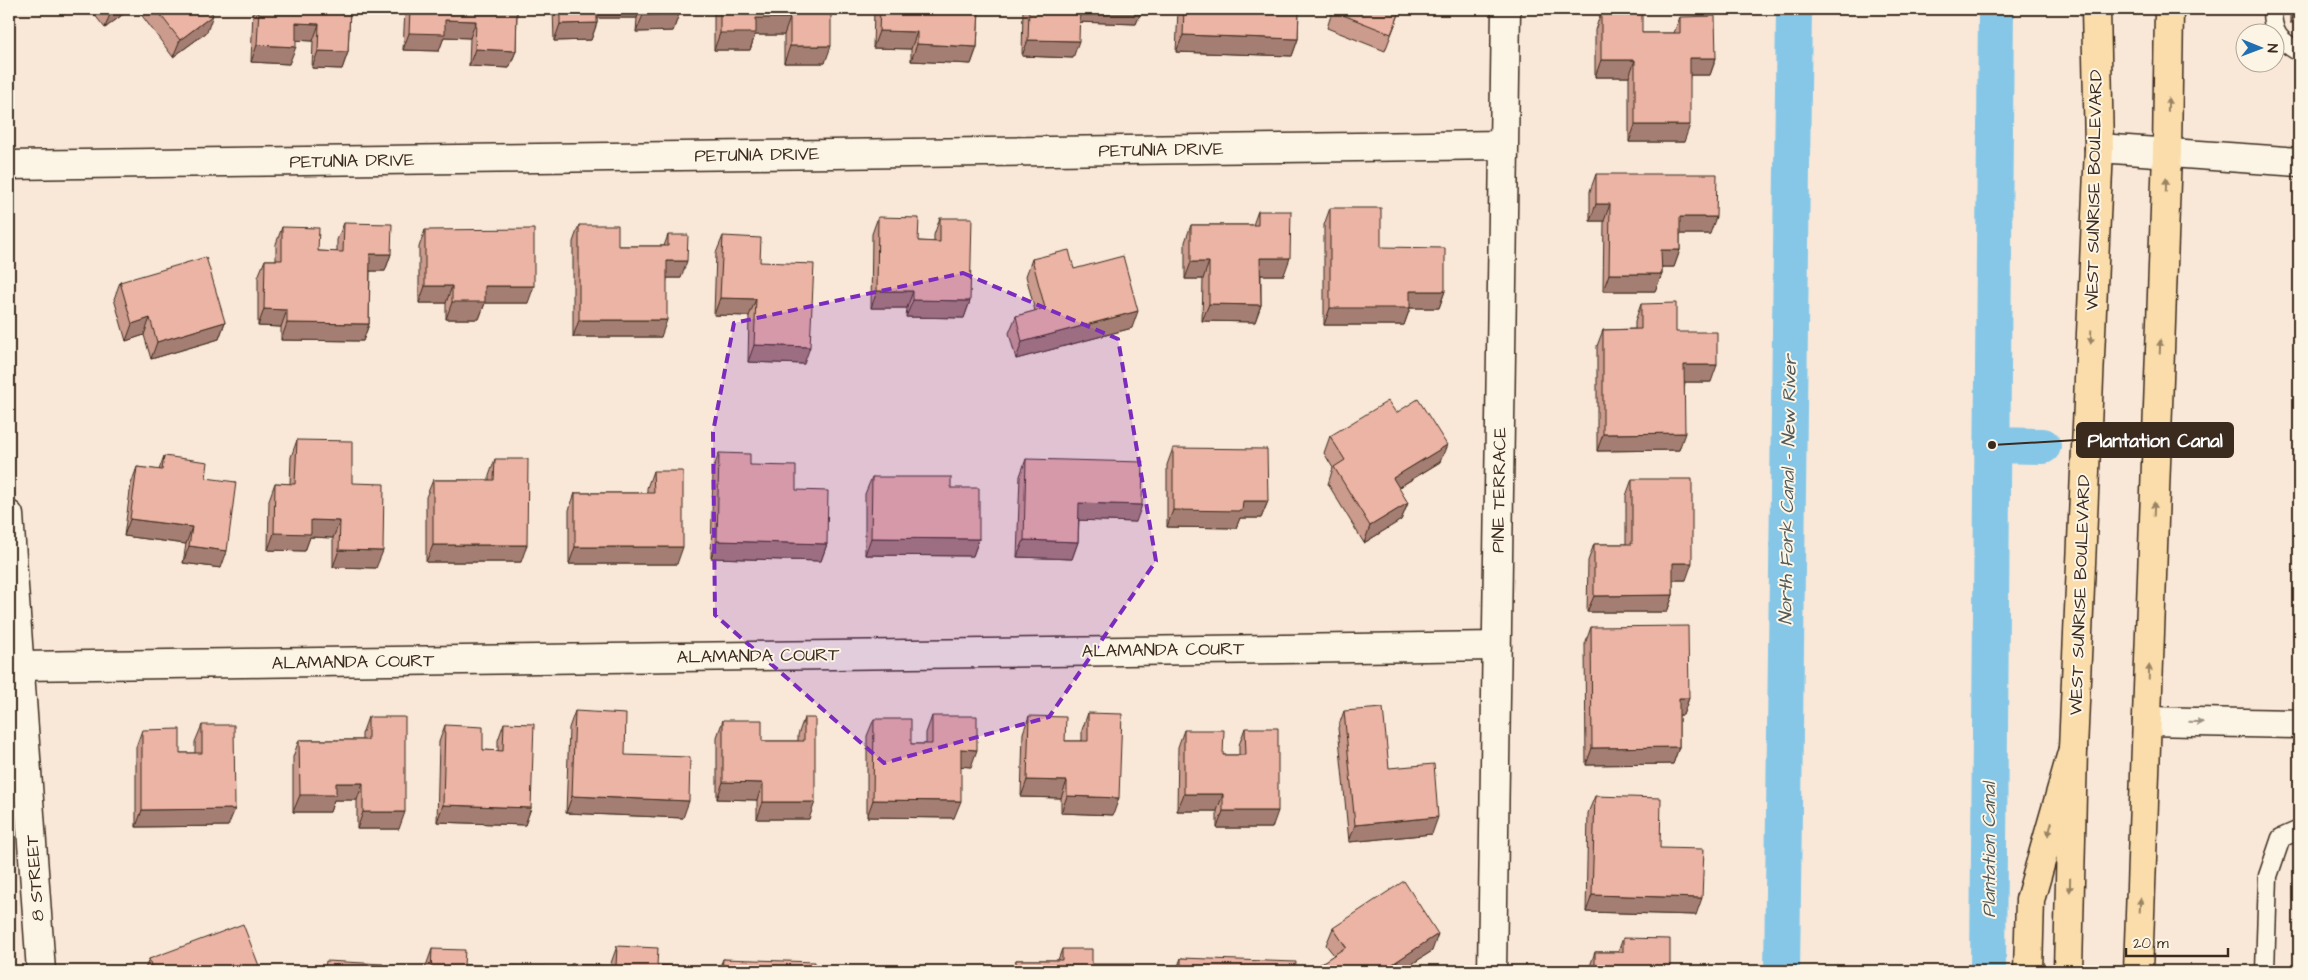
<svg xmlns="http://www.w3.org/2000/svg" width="2308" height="980" font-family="'Architects Daughter',sans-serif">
<rect width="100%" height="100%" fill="#f9e8d8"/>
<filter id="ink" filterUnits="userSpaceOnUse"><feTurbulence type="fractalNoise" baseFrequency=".02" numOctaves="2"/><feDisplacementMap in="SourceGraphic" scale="10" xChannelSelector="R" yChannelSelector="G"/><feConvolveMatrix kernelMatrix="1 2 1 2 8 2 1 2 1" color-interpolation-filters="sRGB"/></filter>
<g filter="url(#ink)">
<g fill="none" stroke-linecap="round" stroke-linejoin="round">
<path stroke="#86c7e7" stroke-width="36" d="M1992,445L2043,446
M1782,971L1794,9
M1988,971L1996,9"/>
<g stroke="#3b2a1e" stroke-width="21">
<path id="service" d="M2272,9C2272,34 2279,40 2299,52
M2265,971L2268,876L2281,838L2299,830"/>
</g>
<g stroke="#3b2a1e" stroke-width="31">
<path id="minor" d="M9,165L1504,145
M19,666L1497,646
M2147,721L2299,724
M1492,971L1506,9"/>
</g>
<g stroke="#3b2a1e" stroke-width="31">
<path id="tertiary" d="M2099,148L2299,162
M9,515L41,971"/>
</g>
<g stroke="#3b2a1e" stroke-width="31">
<path id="trunk" d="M2068,971L2073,749L2099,148L2096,9
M2138,971L2167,153L2169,9"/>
</g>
<g stroke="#3b2a1e" stroke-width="31">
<path id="motorway" d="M2028,971L2030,900L2073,749"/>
</g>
<use href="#service" stroke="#fcf5e5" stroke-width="18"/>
<use href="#minor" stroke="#fcf5e5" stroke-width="28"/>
<use href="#tertiary" stroke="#fcf5e5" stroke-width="28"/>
<use href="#trunk" stroke="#faddab" stroke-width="28"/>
<use href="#motorway" stroke="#faddab" stroke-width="28"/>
</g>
<path fill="#cb9b8d" stroke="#3b2a1e" d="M90,9H130L105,28Z
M137,9H209L207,32L173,57Z
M253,9H350L348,52L342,69L312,68L313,41L296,40L289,64L251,62Z
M405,9H517L516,51L509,68L469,66L470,38L444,37L439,51L403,50Z
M553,9H679V14L673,31L636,32L637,18H597V23L591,40L554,41Z
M714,9H831L825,63H784V35H755L750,50H714Z
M874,9H979L977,47L971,64L911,61V49L873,48Z
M1023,9H1142L1136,24L1080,22L1073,58L1022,56Z
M1178,9H1299L1298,39L1292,56L1176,52Z
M1333,9H1401L1385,51L1327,28Z
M2290,9H2299L2290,23Z
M1601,13L1642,33H1674L1680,17L1716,58L1710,75H1690L1684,142H1629V77H1595V30Z
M1596,174L1710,234H1680V250L1674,267H1662V274L1655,291H1603L1604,221H1590V191Z
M1330,208L1381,247L1445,291L1439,308H1410L1404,325H1324V225Z
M1258,211L1284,275H1261V305L1255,322L1202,321L1203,279H1185V242L1191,225H1253Z
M878,217L918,241L934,242V235L940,218L970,301L964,318L906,317L907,308H871L872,234Z
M344,223L391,254L385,271H370L369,324L363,341L281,340V327L258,326V277L265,260H276V244L282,227L318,251L337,252V240Z
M579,225L618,246H664L668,235L681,278H667L661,337H573V242Z
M425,230L528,303H485L479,319H446V303H419V247Z
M723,236L760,262L804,364L748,362L749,316L714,315L716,253Z
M1032,259L1074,269L1132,328L1016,359L1009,333L1016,316L1035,311L1026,276Z
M120,282L225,322L219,339L151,359L144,335L126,341L114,299Z
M1641,304L1676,332L1711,382H1685L1679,450L1597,451V346L1603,330L1635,329V321Z
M1396,413L1440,462L1398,488L1408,503L1401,520L1364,543L1328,484L1333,468L1324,453L1330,436Z
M297,440L352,483L376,568L333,567V538L310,537L305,551L268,550L269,500L275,483L290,484L291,457Z
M1173,448L1268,501L1261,518H1240L1236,528L1167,527V465Z
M719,453L750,465L796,490L827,544L821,561L711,558L713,470Z
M164,456L206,478L221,568L183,563L186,544L124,536L131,484L137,467L159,470Z
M495,459L521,562H426V497L433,480H489V476Z
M1026,459L1136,522L1079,520L1078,542L1072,559L1017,557L1020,476Z
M653,471L677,564H569V510L575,493H647V488Z
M872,477L951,488L979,539L973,556L865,555V494Z
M1632,479L1686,580H1673V595L1667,612H1587L1588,561L1594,544H1626V496Z
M1591,627L1689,698L1683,715H1679V747L1673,764L1586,765L1585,644Z
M575,711L625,755L683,818L566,813L569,728Z
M1344,711L1389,768L1432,834L1349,842L1338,728Z
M1088,713L1113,815L1061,813V798L1021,797L1023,733L1029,716L1065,741H1082V730Z
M932,716L971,767L961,766L954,818L867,817V736L874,719L911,744H926V733Z
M368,717L399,829H357V800H334L330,812H293V757L299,740H362V734Z
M804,718L809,819H757V800L717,799V737L723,720L762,741H798V735Z
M504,723L531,808L525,825L437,822L439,742L445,725L483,750L498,751V740Z
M202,725L228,826L136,827V747L142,730L180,753H195V742Z
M1245,728L1272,828H1217V811H1177L1178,747L1184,730L1223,755H1239V745Z
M1595,796L1660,848L1696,915L1586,912L1588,813Z
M1333,928L1432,951L1401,971H1318L1320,964L1334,955L1326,945Z
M1623,938L1670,971H1589V969L1595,952H1618Z
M617,946L657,965L686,971H568L571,964L610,966Z
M432,949L464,965L546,971H425L426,966Z
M1062,949L1092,964L1134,971H1012L1016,960H1058Z
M1181,958L1295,971H1176Z
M149,959L261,971H144Z
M723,959L815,971H718Z"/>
<path fill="#a57e73" stroke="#3b2a1e" d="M113,9H130L105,28L111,11Z
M594,9H640L637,18H591Z
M1079,9H1142L1136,24L1074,22Z
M679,14L673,31L636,32L643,15Z
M213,15L207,32L173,57L180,40Z
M2292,17H2299V23H2290Z
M756,18H790L784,35H755L750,50H714L720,33Z
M445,20L476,21L470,38L444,37L439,51L403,50L409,33Z
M296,23L319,24L313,41L290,40Z
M597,23L591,40L554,41L560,24Z
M879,31L917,32L911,49L873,48Z
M1183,35L1298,39L1292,56L1176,52Z
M1028,40L1079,41L1073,58L1022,56Z
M917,44L977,47L971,64L911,61Z
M257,45L296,47L289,64L251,62Z
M790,46H831L825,63H784Z
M475,49L516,51L509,68L469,66Z
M318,51L348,52L342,69L312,68Z
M1690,58H1716L1710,75H1684Z
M1601,60H1635L1629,77H1595Z
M1635,125H1690L1684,142H1629Z
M1596,204H1610L1604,221H1590Z
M1680,217H1716L1710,234H1674Z
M1661,250H1680L1674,267H1655Z
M370,254H391L385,271H364Z
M1260,258H1290L1284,275H1254Z
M667,261H687L681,278H660Z
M1191,262H1209L1203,279H1185Z
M1609,274H1662L1655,291H1603Z
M425,286H452L446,303H419Z
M485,286H534L528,303H485L479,319H446L452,302Z
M877,291H913L907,308H871Z
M1410,291H1445L1439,308H1410L1404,325H1324L1330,308Z
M720,298L756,299L749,316L714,315Z
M913,300L970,301L964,318L906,317Z
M1209,304L1261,305L1255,322L1202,321Z
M264,309L287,310L281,327L258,326Z
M1138,311L1132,328L1016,359L1022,342Z
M150,318L144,335L126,341L132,324Z
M579,320H667L661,337H573Z
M225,322L219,339L151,359L157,342Z
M287,323L369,324L363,341L281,340Z
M754,345L810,347L804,364L748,362Z
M1684,365H1717L1711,382H1678Z
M1685,433L1679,450L1597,451L1603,434Z
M1447,445L1440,462L1386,495L1393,478Z
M1243,501H1268L1261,518H1240L1236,528L1167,527L1173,510Z
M1079,503L1142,505L1136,522L1073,520Z
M1408,503L1401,520L1364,543L1370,526Z
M130,519L192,527L186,544L124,536Z
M311,520L340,521L333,538L310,537L305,551L268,550L274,533Z
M871,538L979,539L973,556L865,555Z
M1024,540L1078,542L1072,559L1017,557Z
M717,541L827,544L821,561L711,558Z
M433,545H527L521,562H426Z
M189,546L227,551L221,568L183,563Z
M575,547H683L677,564H569Z
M339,550L383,551L376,568L333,567Z
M1673,563H1692L1686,580H1667Z
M1673,595L1667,612H1587L1594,596Z
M1679,698H1689L1683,715H1672Z
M1679,747L1673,764L1586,765L1592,748Z
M961,749L977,750L971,767L955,766Z
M1027,780L1067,781L1061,798L1021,797Z
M723,782L763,783L757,800L717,799Z
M336,783H363L357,800H334L330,812H293L300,795Z
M1184,794H1223L1217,811H1177Z
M572,796L689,801L683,818L566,813Z
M1067,796L1119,798L1113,815L1061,813Z
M873,800L961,801L954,818L867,817Z
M763,802H815L809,819H757Z
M443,805L531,808L525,825L437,822Z
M235,809L228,826L136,827L142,810Z
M1223,811H1278L1272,828H1217Z
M363,812H405L399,829H357Z
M1438,817L1432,834L1349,842L1355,825Z
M1592,895L1702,898L1696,915L1586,912Z
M1438,934L1432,951L1401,971H1384L1385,969Z"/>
<path fill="#ecb4a4" stroke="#3b2a1e" d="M156,9H209L213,15L180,40Z
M259,9H350L348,52L318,51L319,24L296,23V47L257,45Z
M410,9H517L516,51L475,49L476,21L445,20V34L409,33Z
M560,9H597V23L560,24Z
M643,9H679V14L643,15Z
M720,9H831V46H790V18H756V33H720Z
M880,9H979L977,47L917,44V32L879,31Z
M1029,9H1080L1079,41L1028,40Z
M1184,9H1299L1298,39L1183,35Z
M1333,9H1401L1391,34L1333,11Z
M2292,9H2299V17H2292Z
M1642,12V33H1680V17L1715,16L1716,58H1690V125H1635V60H1601V13Z
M1596,174H1717L1716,217H1680V250H1661L1662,274H1609L1610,204H1596Z
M1330,208H1381V247L1445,248V291H1410V308H1330Z
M1258,211H1291L1290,258H1260L1261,305L1209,304V262H1191V225H1258Z
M878,217L919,218L918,241L940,242V218H972L970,301L913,300V291H877Z
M344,223L392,224L391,254H370L369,324L287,323V310L264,309L265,260H282V227L319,228L318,251L343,252Z
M579,225H618V246H668V235H688L687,261H667V320H579Z
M534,229V286H485V302H452V286H425V230Z
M723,236L761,238L760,262L814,264L810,347L754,345L756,299L720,298Z
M1069,250L1074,269L1123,256L1138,311L1022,342L1016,316L1045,308L1032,259Z
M206,257L225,322L157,342L150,318L132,324L120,282Z
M1676,303V332H1717V365H1684L1685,433L1603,434V330L1641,329V304Z
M1418,399L1447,445L1393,478L1408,503L1370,526L1334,467L1345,460L1330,436L1388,401L1396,413Z
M297,440L352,441V483L384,484L383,551L339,550L340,521L311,520V534L274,533L275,483L295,484Z
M1173,448L1267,449L1268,501H1243L1242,511L1173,510Z
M719,453L750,454V465L796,466V490L828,491L827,544L717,541Z
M164,456L208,462L206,478L236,482L227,551L189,546L192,527L130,519L137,467L162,470Z
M495,459H528L527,545H433V480H494Z
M1026,459L1143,462L1142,505L1079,503L1078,542L1024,540Z
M653,471H683V547H575V493H654Z
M872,477H951V488H979V539L871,538Z
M1632,479H1692V563H1673V595L1594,596V544H1632Z
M1688,626L1689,698H1679V747L1592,748L1591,627Z
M1383,708L1389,768L1434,764L1438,817L1355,825L1344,711Z
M575,711L626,714L625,755L690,757L689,801L572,796Z
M1088,713L1122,714L1119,798L1067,796V781L1027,780L1029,716L1066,717L1065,741H1088Z
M932,716H977V750L961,749V801L873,800L874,719H911V744H932Z
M368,717H405V812H363V783H336V795H300L299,740H368Z
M804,718H815V802H763V783L723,782V720H762V741H804Z
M504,723L534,724L531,808L443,805L445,725L483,727V750L503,751Z
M202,725H234L235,809L142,810V730L180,729V753H202Z
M1245,728H1278V811H1223V794H1184V730H1224L1223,755H1246Z
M1595,796L1661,798L1660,848L1704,849L1702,898L1592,895Z
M1404,881L1438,934L1385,969L1387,971H1325L1320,964L1346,947L1333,928Z
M243,924L261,971H153L149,959Z
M1623,938L1670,939V971H1595V952H1623Z
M617,946L658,948L657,965L687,967L686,971H571V964L616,966Z
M432,949L465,950L464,965L546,967V971H431Z
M1062,949H1092V964H1134V971H1016V960H1062Z
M1181,958L1296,962L1295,971H1181Z
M723,959L815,962V971H722Z
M326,961L383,964V971H300V967L325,968Z"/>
<defs><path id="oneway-solid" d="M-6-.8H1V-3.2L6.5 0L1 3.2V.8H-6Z" transform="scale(1.25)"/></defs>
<g fill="#9a8464">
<use href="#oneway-solid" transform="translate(2168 105) rotate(-89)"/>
<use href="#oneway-solid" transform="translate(2166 185) rotate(-88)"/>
<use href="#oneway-solid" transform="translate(2091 337) rotate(92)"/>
<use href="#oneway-solid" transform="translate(2160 347) rotate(-88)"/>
<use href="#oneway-solid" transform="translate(2154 509) rotate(-88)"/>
<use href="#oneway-solid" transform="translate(2149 672) rotate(-88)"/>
<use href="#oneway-solid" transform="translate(2050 829) rotate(106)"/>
<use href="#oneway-solid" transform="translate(2070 885) rotate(91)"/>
<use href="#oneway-solid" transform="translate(2140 905) rotate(-88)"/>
</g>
<use fill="#9c9082" href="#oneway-solid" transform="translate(2196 722) rotate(1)"/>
</g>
<path fill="#7b2cbf" fill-opacity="0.2" stroke="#7b2cbf" stroke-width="4" stroke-dasharray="10 6" stroke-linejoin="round" d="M963,273L1118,339L1156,561L1049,717L884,763L715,615L713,432L734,323Z"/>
<g text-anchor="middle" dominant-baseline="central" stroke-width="4" stroke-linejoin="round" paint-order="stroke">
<g font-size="18" fill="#3b2a1e" stroke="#fcf5e5">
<text transform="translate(1161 150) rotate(-1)">PETUNIA DRIVE</text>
<text transform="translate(757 155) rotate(-1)">PETUNIA DRIVE</text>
<text transform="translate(352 161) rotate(-1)">PETUNIA DRIVE</text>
<text transform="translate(2094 190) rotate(-89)">WEST SUNRISE BOULEVARD</text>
<text transform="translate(1499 490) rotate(-89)">PINE TERRACE</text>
<text transform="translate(2080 595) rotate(-88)">WEST SUNRISE BOULEVARD</text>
<text transform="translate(1163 650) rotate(-1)">ALAMANDA COURT</text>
<text transform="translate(758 656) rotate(-1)">ALAMANDA COURT</text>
<text transform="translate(353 662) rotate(-1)">ALAMANDA COURT</text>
<text transform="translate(35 878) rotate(-94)">8 STREET</text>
</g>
<g font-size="19" font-style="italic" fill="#52595a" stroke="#fcf5e5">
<text transform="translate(1788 490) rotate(-89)">North Fork Canal - New River</text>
<text transform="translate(1989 850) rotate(-90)">Plantation Canal</text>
</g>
</g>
<path fill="none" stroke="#3b2a1e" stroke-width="2" d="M1992 445L2077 440"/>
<circle fill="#3b2a1e" stroke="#fcf5e5" stroke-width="2" cx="1992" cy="445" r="5"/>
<rect fill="#3b2a1e" stroke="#3b2a1e" stroke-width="2" x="2077" y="423" width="156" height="34" rx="5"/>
<g font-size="19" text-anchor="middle" font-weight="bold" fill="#fff">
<text x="2155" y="447">Plantation Canal</text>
</g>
<rect width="2308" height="980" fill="none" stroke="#fcf5e5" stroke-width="30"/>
<rect x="15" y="15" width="2278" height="950" fill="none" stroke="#3b2a1e" stroke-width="2" filter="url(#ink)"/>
<g transform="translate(2260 48) rotate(91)"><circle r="24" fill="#fcf5e5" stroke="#afa495"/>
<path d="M0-4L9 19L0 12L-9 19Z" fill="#1f6fb2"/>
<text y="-8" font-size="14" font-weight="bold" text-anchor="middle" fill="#3b2a1e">N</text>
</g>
<path d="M2126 948v8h102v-8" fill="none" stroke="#3b2a1e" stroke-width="2.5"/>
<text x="2133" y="948" font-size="15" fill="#3b2a1e" stroke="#fcf5e5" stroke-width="4" paint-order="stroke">20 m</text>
</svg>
